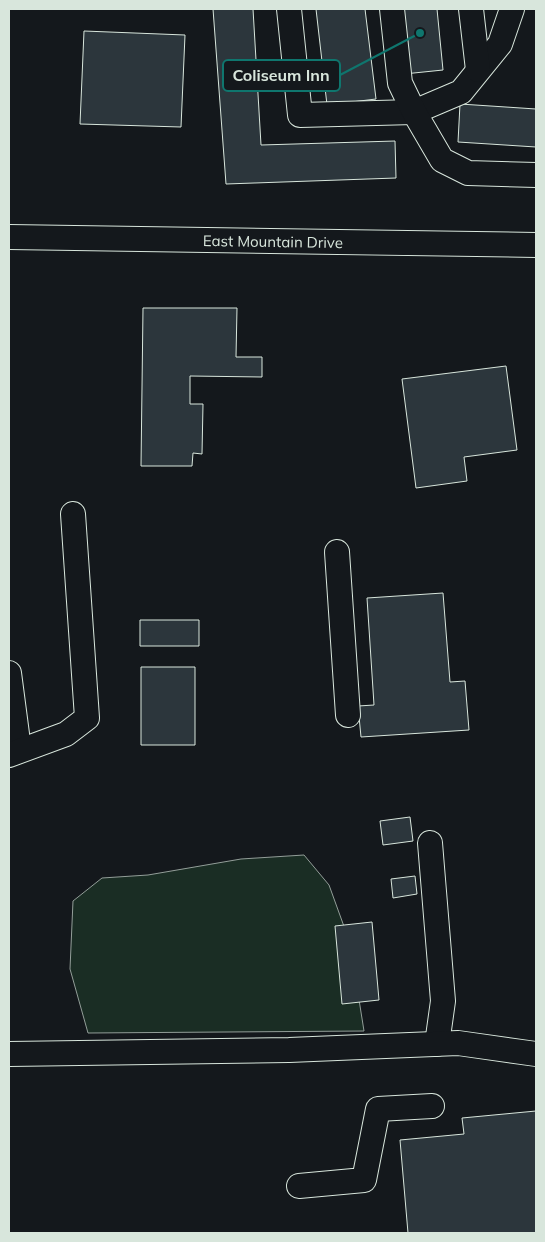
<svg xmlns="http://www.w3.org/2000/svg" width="545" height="1242" font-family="Mulish,sans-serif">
<rect width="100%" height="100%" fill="#14181c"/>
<path fill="#1a2d24" stroke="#939e99" d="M304,855L329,885L350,943L364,1031L88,1033L70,969L73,901L102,878L148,875L241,859Z"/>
<path fill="#2c363c" stroke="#d8e6dc" d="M213,9H253L261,145L395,141L396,178L226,184Z
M316,9H365L376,99L327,105Z
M398,9H437L443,70L404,74Z
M84,31L185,35L181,127L80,124Z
M460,104L536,109V147L458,142Z
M143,308H237L236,357H262V377L190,376V404H203L202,454L193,453L192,466H141Z
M506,366L517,450L464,457L467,481L416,488L402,379Z
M443,593L450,682L465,681L469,730L361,737L358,706L374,705L367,598Z
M140,620H199V646H140Z
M141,667H195V745H141Z
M410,817L413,841L383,845L380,821Z
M415,876L417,894L393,898L391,879Z
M372,922L379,1000L342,1004L335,926Z
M536,1111V1233H408L400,1140L464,1134L462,1118Z"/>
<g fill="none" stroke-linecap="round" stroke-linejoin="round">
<g stroke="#d8e6dc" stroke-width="26">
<g id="minor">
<path d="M289,9L300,115L414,112L461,92L500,44L512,9"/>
<path d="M392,9L400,83L414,112L442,160L468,173L536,175"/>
<path d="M471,9L478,70"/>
<path id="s1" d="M9,237L536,245"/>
<path d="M337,552L348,715"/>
<path d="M9,673L17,734L9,739"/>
<path d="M9,755L66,734L87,718L73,514"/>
<path d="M430,843L443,1001L437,1044"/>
<path d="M9,1054L289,1050L458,1043L536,1054"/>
<path d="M299,1186L364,1180L378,1109L432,1106"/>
</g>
</g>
<use href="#minor" stroke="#14181c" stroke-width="24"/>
</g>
<g text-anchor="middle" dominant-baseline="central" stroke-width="4" stroke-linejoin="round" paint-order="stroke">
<g font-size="15" fill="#d8e6dc" stroke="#14181c">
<text stroke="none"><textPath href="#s1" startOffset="264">East Mountain Drive</textPath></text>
</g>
</g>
<path fill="none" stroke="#0f766e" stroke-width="2" d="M420 33L340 75"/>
<circle fill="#0f766e" stroke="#14181c" stroke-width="2" cx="420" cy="33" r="5"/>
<rect fill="#14181c" stroke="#0f766e" stroke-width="2" x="223" y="60" width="117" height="31" rx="5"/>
<g font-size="16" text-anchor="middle" font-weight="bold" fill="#d8e6dc">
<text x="281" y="81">Coliseum Inn</text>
</g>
<rect width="545" height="1242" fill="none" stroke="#d8e6dc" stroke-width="20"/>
</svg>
